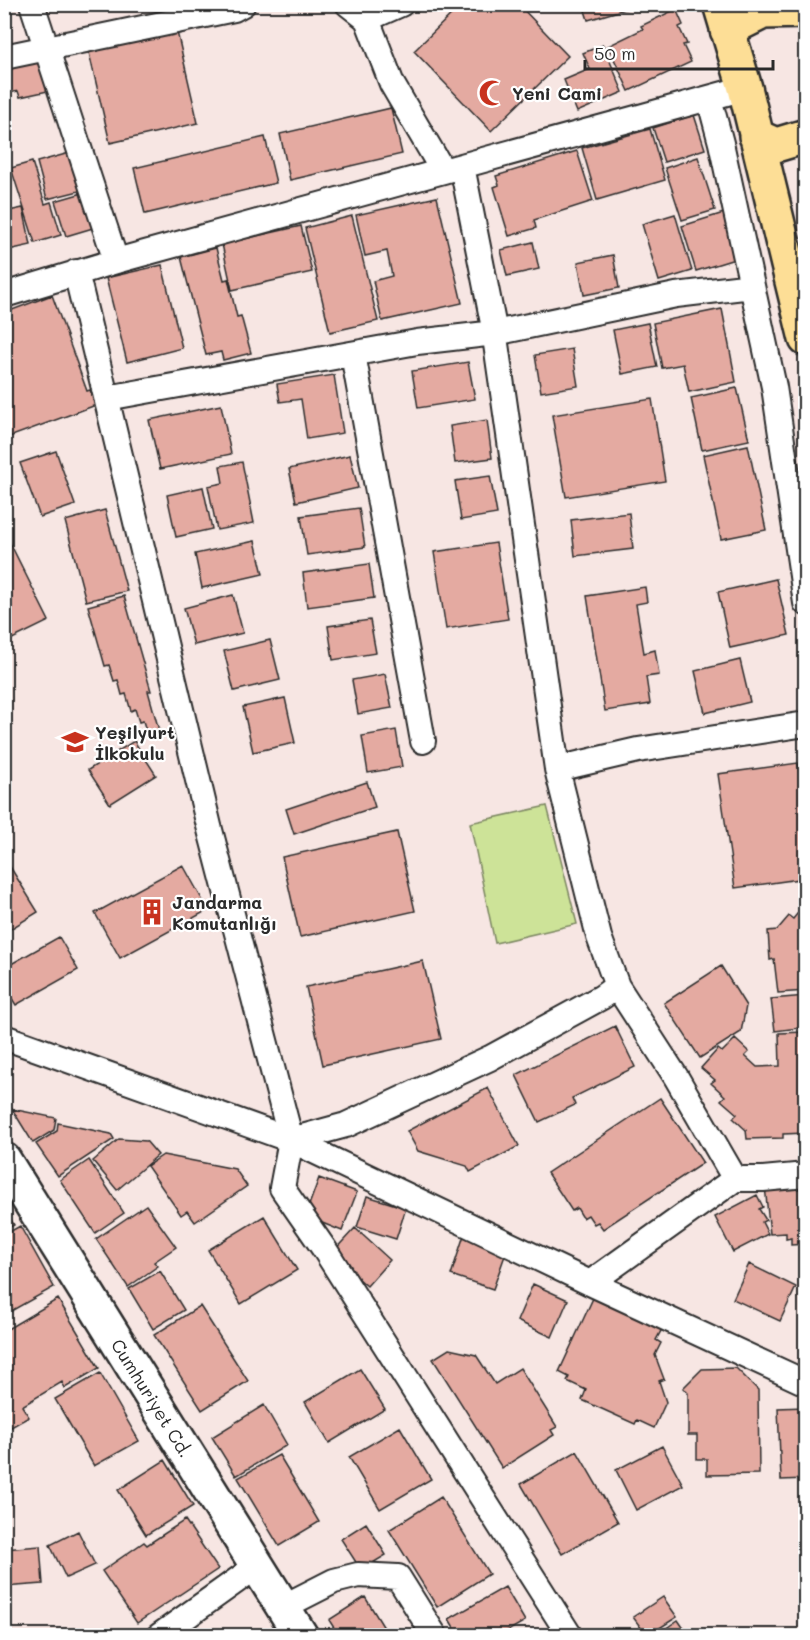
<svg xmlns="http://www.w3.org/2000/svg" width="810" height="1640" font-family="Mali,sans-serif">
<rect width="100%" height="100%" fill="#f7e6e3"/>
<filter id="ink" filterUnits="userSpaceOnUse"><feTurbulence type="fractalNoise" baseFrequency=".0167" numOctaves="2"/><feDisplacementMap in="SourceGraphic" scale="12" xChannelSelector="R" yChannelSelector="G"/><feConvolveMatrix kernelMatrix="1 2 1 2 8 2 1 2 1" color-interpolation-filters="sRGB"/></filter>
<g filter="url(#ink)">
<path fill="#cde398" stroke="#7c8762" stroke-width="1.5" d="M547,806L577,924L495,943L470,823Z"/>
<path fill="#e4aaa1" stroke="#2b2b2b" stroke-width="1.5" d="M462,4H518L568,56L491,131L414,51Z
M583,4H642L588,20Z
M676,9L683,25L679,27L687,44L683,45L691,62L629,91L608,46L643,29L641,26Z
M175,23L198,123L110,143L87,44Z
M603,45L623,92L577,112L564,80L590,69L583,53Z
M48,51L57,89L20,97L18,91L4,94V61Z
M391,108L402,154L290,180L280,134Z
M694,115L705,149L664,162L653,128Z
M650,129L665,180L597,200L582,148Z
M265,137L276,183L145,214L134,168Z
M577,151L593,201L534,220L536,228L509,236L494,187L499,185L496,176Z
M73,152L83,190L47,199L37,162Z
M698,157L715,210L682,220L665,168Z
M32,162L45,204L51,202L61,235L35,243L11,168Z
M93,190L103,225L66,236L55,201Z
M437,197L462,303L382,321L373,281L392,276L387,251L365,256L356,215Z
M23,208L31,245L4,251V212Z
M727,212L741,257L696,271L682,226Z
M675,214L692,271L659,281L642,224Z
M352,216L378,321L330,332L305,228Z
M301,226L312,272L232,290L222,244Z
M533,242L539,269L507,276L501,250Z
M216,248L224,280L228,279L237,317L241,316L251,353L223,360L221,352L206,355L181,257Z
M613,255L619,288L584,295L578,262Z
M162,265L182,348L127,362L106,278Z
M52,295L87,391L90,390L96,405L4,439V313Z
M722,309L736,382L689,392L683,364L662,368L653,323Z
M648,323L657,367L622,374L613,330Z
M572,349L578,386L541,392L535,355Z
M468,362L475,399L418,408L412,371Z
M334,375L343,433L307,439L301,399L280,402L277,384Z
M737,388L749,440L702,450L691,398Z
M652,399L665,481L566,497L552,415Z
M221,405L231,454L160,469L149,420Z
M487,420L492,458L455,463L450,426Z
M748,445L766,530L721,539L703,455Z
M56,451L75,505L40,517L20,463Z
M350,455L358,488L296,502L289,469Z
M242,462L254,523L217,530L208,486L223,483L220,466Z
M490,476L497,514L461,520L455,481Z
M203,487L212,529L176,537L167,495Z
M359,508L365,547L307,555L301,516Z
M105,510L127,591L86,601L65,521Z
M629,513L633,549L575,556L571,520Z
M4,531L49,621L4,643Z
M255,541L263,574L202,588L195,554Z
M496,543L508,619L446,629L434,552Z
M369,564L374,598L307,607L303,573Z
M776,579L789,635L730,648L718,592Z
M645,587L647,602L636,604L644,653L655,650L659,675L646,677L650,704L605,711L587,596Z
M233,595L243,633L194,645L184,608Z
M124,596L151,691H148L160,734L148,737L143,721L139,722L135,709L131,711L126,694L122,695L118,680L114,681L109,665L105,666L88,606Z
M370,620L376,653L333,660L328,626Z
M270,640L280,680L234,691L224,651Z
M740,660L750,702L705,713L695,671Z
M385,674L392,708L358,714L352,680Z
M285,698L295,743L253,752L243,707Z
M396,730L402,767L368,773L362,736Z
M134,741L156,775L110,804L88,770Z
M798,763L806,817V878L735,888L718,774Z
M367,782L375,807L294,834L286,809Z
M397,832L415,911L300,937L282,857Z
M4,857L38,912L4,933Z
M183,865L208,910L120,958L95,913Z
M805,904L806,991L778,993L774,959L770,960L768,931L777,930L789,916L793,919Z
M59,937L78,970L16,1005L4,986V968Z
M423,961L441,1039L323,1065L306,987Z
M721,966L746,1006L741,1032L700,1058L664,1003Z
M806,996V1027L775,1031L771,999Z
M615,1026L635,1067L572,1098L575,1105L539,1122L516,1075Z
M806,1032V1133L783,1134V1138L747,1139L746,1130L733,1118L737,1114L721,1100L725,1096L711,1083L715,1080L701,1068L718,1049L722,1052L735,1039L749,1052L745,1056L757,1067L780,1066L779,1033Z
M488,1088L519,1146L470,1172L467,1166L418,1151L407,1131Z
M660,1098L703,1163L603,1229L598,1222L594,1224L588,1215L583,1218L577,1208L572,1211L547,1173Z
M12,1109L56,1118L54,1130L33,1143Z
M58,1123L111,1134L114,1139L58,1176L36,1144L57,1131Z
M119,1139L146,1141L158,1155L117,1190L93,1161Z
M163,1155L235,1169L247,1186L195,1222L187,1211L181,1215L147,1166Z
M89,1160L124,1213L95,1233L60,1180Z
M319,1178L357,1192L342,1231L305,1216Z
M806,1181V1244L791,1245V1238L786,1239V1233L770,1234L765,1186Z
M757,1195L763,1207L759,1209L766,1220L762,1222L768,1234L733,1252L715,1217Z
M367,1196L406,1208L396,1239L357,1227Z
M146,1205L176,1247L154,1262L158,1266L128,1287L96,1239Z
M4,1208L14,1225L4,1230Z
M264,1216L297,1270L241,1304L208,1250Z
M20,1226L54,1287L4,1315V1235Z
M355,1228L390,1260L367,1286L331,1254Z
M465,1232L508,1247L493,1289L451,1275Z
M749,1264L796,1287L780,1321L733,1299Z
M160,1271L184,1310L153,1329L129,1289Z
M533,1284L568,1300L552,1337L517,1321Z
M594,1296L662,1329L656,1340L661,1343L655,1355L664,1379L659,1381L666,1402L654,1428L637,1420L635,1424L582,1400L586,1390L567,1381L569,1377L559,1372Z
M58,1299L99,1368L65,1388L62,1382L22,1406L29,1417L4,1431V1331Z
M200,1306L248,1381L202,1410L154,1335Z
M449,1349L476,1355L495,1384L520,1368L557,1427L551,1430L554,1435L502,1468L433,1359Z
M736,1368L758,1390L759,1474L707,1475V1459H697V1435H688V1393L683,1388L702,1369Z
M360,1369L385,1409L329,1443L305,1402Z
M100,1373L139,1441L94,1466L55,1399Z
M264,1405L287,1445L236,1476L212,1437Z
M805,1407L806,1479L781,1480L778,1408Z
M400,1427L431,1479L380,1509L349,1457Z
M662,1446L683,1485L636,1510L616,1470Z
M577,1451L618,1522L562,1554L521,1484Z
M279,1455L319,1522L279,1546L238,1478Z
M165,1460L193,1506L146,1535L118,1490Z
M441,1497L489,1574L437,1607L389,1530Z
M185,1520L218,1569L137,1623L102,1571L144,1542L147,1545Z
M366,1523L386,1555L361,1570L341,1539Z
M78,1531L95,1565L66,1578L50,1545Z
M40,1546L43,1584L4,1587V1549Z
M505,1587L525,1621L499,1636H459L449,1619Z
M365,1597L389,1636H339L329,1620Z
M663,1597L677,1617L647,1636L633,1617Z
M678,1620L689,1636H655Z"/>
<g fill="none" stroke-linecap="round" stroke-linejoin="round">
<g stroke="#2b2b2b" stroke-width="28">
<path id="street" d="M32,4L116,261
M348,4L367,19L392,84L443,171
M367,19L401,4
M4,57L234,9L243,4
M709,98L721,143L774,387L806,603
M76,272L209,826L291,1140L282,1188L325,1250L570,1636
M4,295L116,261L745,88
M353,354L423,741
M107,398L417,342L495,333L676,295L752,286
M557,769L638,750L806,724
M617,986L676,1077L735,1179
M4,1037L291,1140L590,1283L806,1383
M291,1140L346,1125L490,1058L602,997L617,986L599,937L557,769L493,323L462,166
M590,1283L735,1179H763L806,1175
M283,1607L334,1581L358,1575L398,1577L435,1636
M159,1636L257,1566"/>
</g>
<g stroke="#2b2b2b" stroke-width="38">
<path id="secondary" d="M4,1160L301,1636"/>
</g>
<g stroke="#2b2b2b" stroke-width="38">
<path id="highway" d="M720,4L745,88L806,339
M727,30L763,12L806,11
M756,136L776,145L806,136"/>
</g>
<use href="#street" stroke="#fff" stroke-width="24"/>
<use href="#secondary" stroke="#fff" stroke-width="33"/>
<use href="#highway" stroke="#fdde96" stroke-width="33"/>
</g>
</g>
<defs>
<g id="mosque-bare" transform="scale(2.07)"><path d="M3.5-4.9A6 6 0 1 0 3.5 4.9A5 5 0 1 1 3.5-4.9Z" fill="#c8321e" stroke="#fff" stroke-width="2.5" paint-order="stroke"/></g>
<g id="school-bare" transform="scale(2.07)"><path d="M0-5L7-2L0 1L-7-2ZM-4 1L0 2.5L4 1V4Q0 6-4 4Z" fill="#c8321e" stroke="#fff" stroke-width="2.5" paint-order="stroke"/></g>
<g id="building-bare" transform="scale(2.07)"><path d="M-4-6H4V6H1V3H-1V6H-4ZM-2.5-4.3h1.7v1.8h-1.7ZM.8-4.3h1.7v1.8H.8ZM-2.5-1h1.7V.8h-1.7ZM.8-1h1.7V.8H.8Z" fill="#c8321e" stroke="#fff" stroke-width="2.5" paint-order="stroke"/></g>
</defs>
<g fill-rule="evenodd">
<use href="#mosque-bare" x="492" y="93"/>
<use href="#school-bare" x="75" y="742"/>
<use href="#building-bare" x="152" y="912"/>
</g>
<g text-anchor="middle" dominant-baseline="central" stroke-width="4.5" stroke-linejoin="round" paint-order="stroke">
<g font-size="18" font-weight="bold" fill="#2b2b2b" stroke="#fff" text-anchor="start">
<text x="512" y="93">Yeni Cami</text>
<text x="95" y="732">Yeşilyurt<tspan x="95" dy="21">İlkokulu</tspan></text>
<text x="172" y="902">Jandarma<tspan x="172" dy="21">Komutanlığı</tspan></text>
</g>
<g font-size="18" fill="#2b2b2b" stroke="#fff">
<text transform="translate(152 1398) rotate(58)">Cumhuriyet Cd.</text>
</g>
</g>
<rect width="810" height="1640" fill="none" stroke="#fff" stroke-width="24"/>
<rect x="12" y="12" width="786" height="1616" fill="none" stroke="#2b2b2b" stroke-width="2" filter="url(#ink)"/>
<path d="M585 60v9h188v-9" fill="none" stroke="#2b2b2b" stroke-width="3"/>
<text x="594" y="60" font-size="18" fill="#2b2b2b" stroke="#ffffff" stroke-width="4.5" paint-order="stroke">50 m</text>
</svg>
